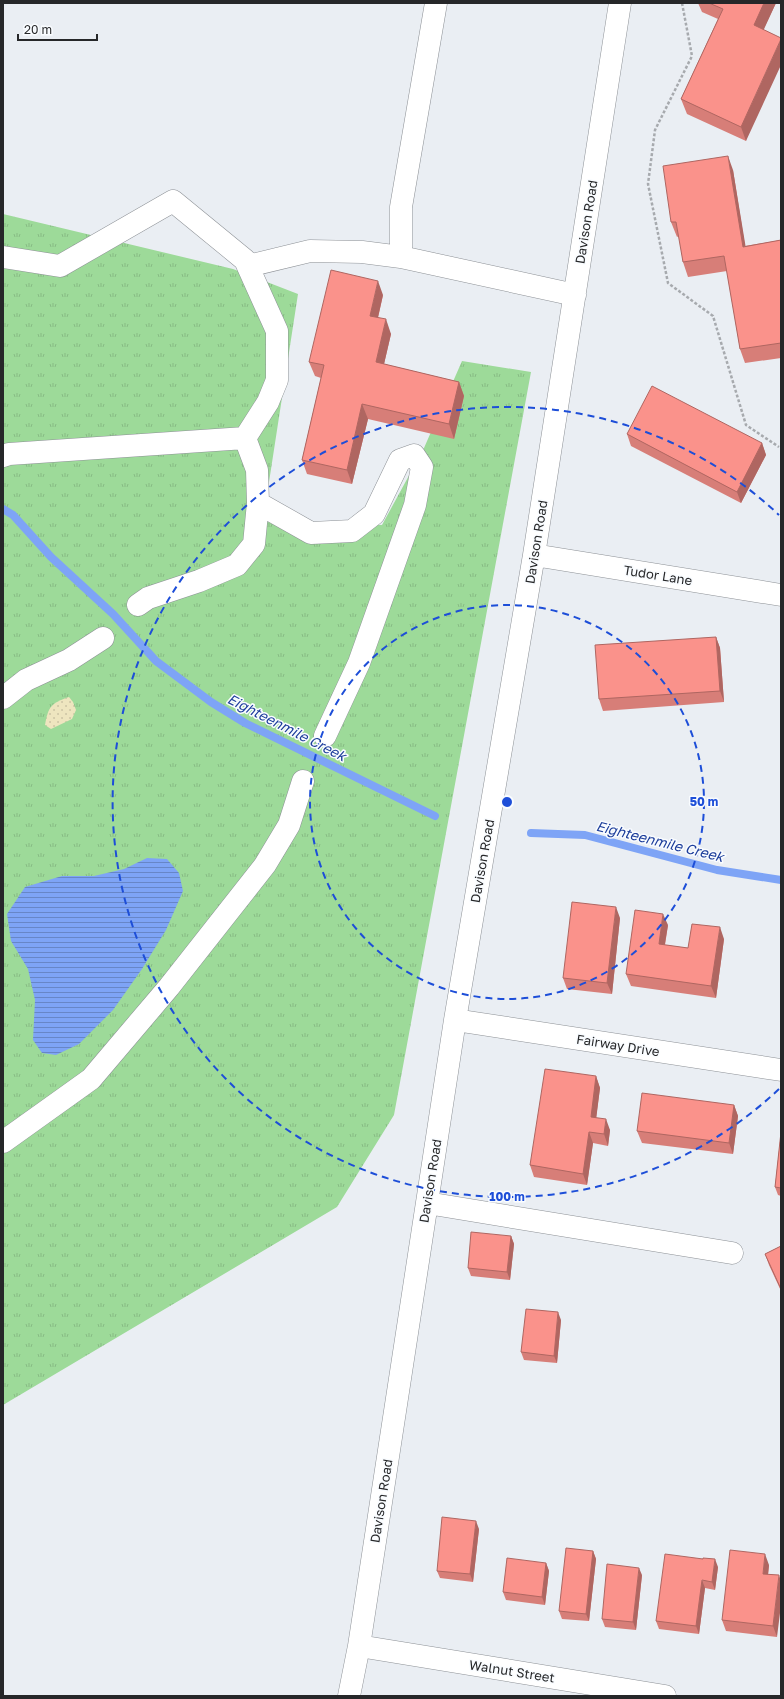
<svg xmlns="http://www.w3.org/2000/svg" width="784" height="1699" font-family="'Golos Text',sans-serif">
<defs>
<pattern id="grass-tufts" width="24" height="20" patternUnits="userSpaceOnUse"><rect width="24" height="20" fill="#9dda99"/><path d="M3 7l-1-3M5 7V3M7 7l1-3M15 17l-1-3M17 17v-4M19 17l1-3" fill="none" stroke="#87bb84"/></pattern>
<pattern id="sand-dots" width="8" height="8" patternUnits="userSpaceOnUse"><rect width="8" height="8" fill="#eee5bf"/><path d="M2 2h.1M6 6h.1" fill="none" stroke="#ccc4a4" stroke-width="1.8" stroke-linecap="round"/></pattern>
<pattern id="water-rules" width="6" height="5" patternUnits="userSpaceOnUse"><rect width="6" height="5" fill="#7ea4f6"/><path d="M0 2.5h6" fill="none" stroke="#6786c7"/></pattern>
</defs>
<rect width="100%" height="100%" fill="#eaeef3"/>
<path fill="url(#grass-tufts)" d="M3,214L233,269L298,294L263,521L382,525L424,448L462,361L531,372L394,1115L337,1207L3,1405Z"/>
<path fill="url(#sand-dots)" d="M69,697L73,702L76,710L72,719L51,729L45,725C48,707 51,703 69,697Z"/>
<path fill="url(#water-rules)" d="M147,858L167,859L179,873L183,891L166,930L142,969L113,1010L79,1044L56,1055L42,1053L33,1040L35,1000L28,969L11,941L7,914L25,887L62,876H94L124,869Z"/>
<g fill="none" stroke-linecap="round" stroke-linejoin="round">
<path stroke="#7ea4f6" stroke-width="8" d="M3,509L13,515L51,557L113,614L156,661L211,702L245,723L435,816
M531,833L585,835L717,870L781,880"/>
<g stroke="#8d9196" stroke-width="23">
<path id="minor" d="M436,3L401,207V257L575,295
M3,257L60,266L173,201L245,260L277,331V380L268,402L245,438
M248,266L310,251L362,252L401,257
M3,456L9,454L245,438L257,470L258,503L254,544L237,565L199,581L148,598L138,605
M258,503L311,533L352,531L374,514L400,460L414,455L422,467L415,505L359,663L325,736
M534,555L781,595
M3,698L26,680L69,660L103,638
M455,1020L781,1070
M3,1142L91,1079L169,987L265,865L289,825L303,781
M427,1203L732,1253
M359,1646L665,1696
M349,1696L359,1646L455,1020L534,555L620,3"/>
</g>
<path stroke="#a7aaae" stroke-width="2.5" stroke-dasharray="3 2" stroke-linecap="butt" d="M682,3L692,56L655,130L648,184L668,283L713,316L746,425L779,447"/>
<use href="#minor" stroke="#fff" stroke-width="22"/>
</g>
<path fill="#d77e78" d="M698,3H776L763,30L746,141L687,114L681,99L718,19L702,12Z
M733,170L745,246L781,240V358L745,363L740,349L727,271L688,277L683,262L679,236L677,237L671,222Z
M383,295L378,318L391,334L384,364L459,382L464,396L454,439L368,419L352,484L307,474L302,460L321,378L315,376L309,362Z
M627,434L762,443L766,455L741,503L631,446Z
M716,637L720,648L724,702L603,711L599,699Z
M620,918L612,994L567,989L563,978Z
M668,925L665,945L688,948L724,939L716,998L631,986L626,974Z
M596,1076L600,1088L596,1118L610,1130L608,1146L593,1143L587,1185L534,1177L530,1165Z
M734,1105L738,1116L733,1154L642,1143L637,1131Z
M781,1132V1196L778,1195L775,1187Z
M511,1236L514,1244L510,1280L471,1276L468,1268Z
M781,1246V1291L769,1265L765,1254Z
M561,1320L557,1363L524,1360L521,1352Z
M479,1529L473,1582L440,1578L437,1571Z
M593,1551L596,1559L589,1621L562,1619L559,1611Z
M546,1563L549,1571L545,1605L506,1600L503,1592Z
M769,1565L768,1574L777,1637L726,1631L722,1620Z
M718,1567L715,1590L705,1588L699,1634L659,1629L656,1621Z
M642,1575L636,1630L605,1627L602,1619Z"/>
<path fill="#af6661" d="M764,3H776L759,40L754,25Z
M781,39V65L746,141L741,127Z
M728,156L733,170L748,261L743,247Z
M378,281L383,295L375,330L370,316Z
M386,319L391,334L381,377L376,362Z
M459,382L464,396L454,439L449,424Z
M362,404L368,419L352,484L347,470Z
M762,443L766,455L741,503L737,492Z
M716,637L720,648L724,702L720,691Z
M616,907L620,918L612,994L607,983Z
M663,914L668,925L663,955L659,944Z
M720,927L724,939L716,998L711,986Z
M596,1076L600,1088L595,1128L591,1117Z
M734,1105L738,1116L733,1154L729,1143Z
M606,1119L610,1130L608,1146L604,1134Z
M589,1132L593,1143L587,1185L583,1174Z
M511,1236L514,1244L510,1280L507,1272Z
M558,1312L561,1320L557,1363L554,1356Z
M476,1521L479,1529L473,1582L470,1574Z
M593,1551L596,1559L589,1621L586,1614Z
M765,1554L769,1565L767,1585L763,1574Z
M715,1559L718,1567L715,1590L712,1582Z
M546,1563L549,1571L545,1605L542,1597Z
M639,1568L642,1575L636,1630L633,1622Z
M779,1575L781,1581V1605L777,1637L773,1626Z
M702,1580L705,1588L699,1634L696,1626Z"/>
<path fill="#fa928b" stroke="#af6661" d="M709,3H764L754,25L781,38V39L741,127L681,99L723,9Z
M728,156L743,247L781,240V343L740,349L724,256L683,262L676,222H671L663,166Z
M331,270L378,281L370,316L386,319L376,362L459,382L449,424L362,404L347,470L302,460L324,365L309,362Z
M652,386L762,443L737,492L627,434Z
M716,637L720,691L599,699L595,645Z
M572,902L616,907L607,983L563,978Z
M635,910L663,914L659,944L688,948L692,924L720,927L711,986L626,974Z
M545,1069L596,1076L591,1117L606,1119L604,1134L589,1132L583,1174L530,1165Z
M642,1093L734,1105L729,1143L637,1131Z
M781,1132V1188L775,1187Z
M471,1232L511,1236L507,1272L468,1268Z
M781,1246V1289L765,1254Z
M526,1309L558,1312L554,1356L521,1352Z
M442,1517L476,1521L470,1574L437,1571Z
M566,1548L593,1551L586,1614L559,1611Z
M730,1550L765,1554L763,1574L779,1575L773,1626L722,1620Z
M665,1554L703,1559V1558L715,1559L712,1582L702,1580L696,1626L656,1621Z
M507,1558L546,1563L542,1597L503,1592Z
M607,1564L639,1568L633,1622L602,1619Z"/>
<g fill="none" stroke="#1d4ed8" stroke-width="2" stroke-dasharray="7 5">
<circle cx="507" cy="802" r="197"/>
<path d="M779 1089A395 395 0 1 1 779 515"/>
</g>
<g text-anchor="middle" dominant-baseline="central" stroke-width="3" stroke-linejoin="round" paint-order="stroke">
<g font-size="13" fill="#262729" stroke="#f9fcff">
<text transform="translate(586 222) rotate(-81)">Davison Road</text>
<text transform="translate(536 542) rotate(-81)">Davison Road</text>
<text transform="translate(658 575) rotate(9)">Tudor Lane</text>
<text transform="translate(482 861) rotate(-80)">Davison Road</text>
<text transform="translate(618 1045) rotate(9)">Fairway Drive</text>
<text transform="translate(430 1181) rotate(-81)">Davison Road</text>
<text transform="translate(381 1501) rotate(-81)">Davison Road</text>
<text transform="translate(512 1671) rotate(9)">Walnut Street</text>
</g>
<g font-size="14" font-style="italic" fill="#1d3e9b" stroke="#f9fcff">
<text transform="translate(287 727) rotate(27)">Eighteenmile Creek</text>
<text transform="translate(660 841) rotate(14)">Eighteenmile Creek</text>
</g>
</g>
<circle cx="507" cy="802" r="6" fill="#1d4ed8" stroke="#f9fcff" stroke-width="2"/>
<g font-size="12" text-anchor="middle" font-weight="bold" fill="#1d4ed8" stroke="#f9fcff" stroke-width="3" stroke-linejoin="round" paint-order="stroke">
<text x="704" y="806">50 m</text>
<text x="507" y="1201">100 m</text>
</g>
<rect width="784" height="1699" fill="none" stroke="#262729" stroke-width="8"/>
<path d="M18 34v6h79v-6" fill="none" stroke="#262729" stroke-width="2"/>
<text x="24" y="34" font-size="12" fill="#262729" stroke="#f9fcff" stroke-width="3" paint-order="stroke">20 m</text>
</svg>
